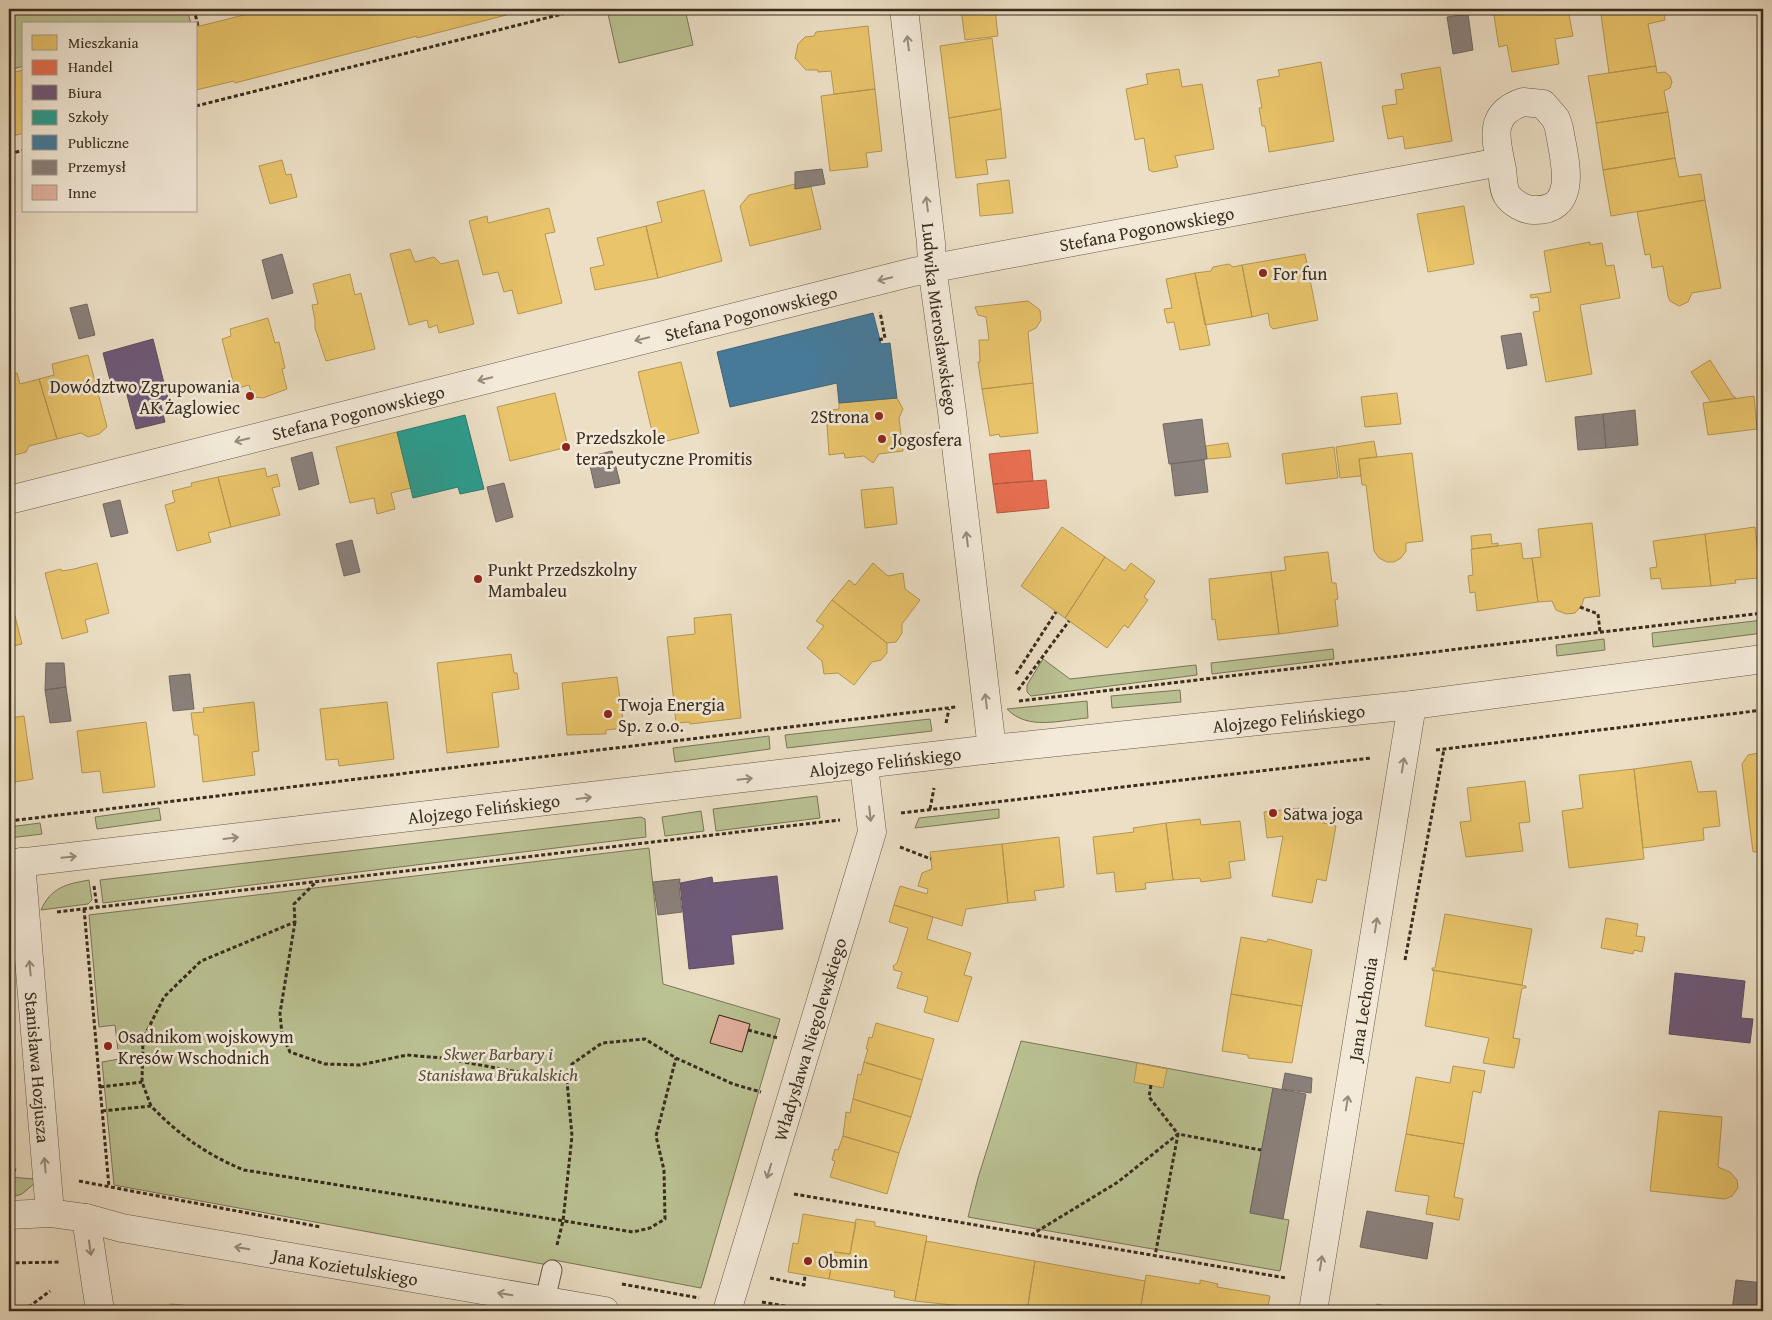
<svg xmlns="http://www.w3.org/2000/svg" width="1772" height="1320" font-family="'Gentium Book Plus',serif">
<rect width="100%" height="100%" fill="#ecdfc5"/>
<filter id="stains"><feTurbulence type="fractalNoise" baseFrequency=".004" numOctaves="4"/><feColorMatrix values="0 0 0 0 .2 0 0 0 0 .09 0 0 0 0 .02 0 0 0 .5 -.17"/></filter>
<radialGradient id="worn" r=".72"><stop offset=".6" stop-color="#630" stop-opacity="0"/><stop offset="1" stop-color="#630" stop-opacity=".3"/></radialGradient>
<path fill="#bac192" stroke="#797758" fill-rule="evenodd" d="M37,9H187L191,24H24V66L9,70V16Z
M629,9H685L693,45L619,63L608,14Z
M1763,620V633L1653,647L1652,633Z
M1604,639L1605,650L1557,656L1556,645Z
M1333,649L1334,659L1212,674L1211,663Z
M1043,659L1070,679L1196,665L1197,675L1031,696L1027,692V685Z
M1180,690L1181,702L1112,708L1111,696Z
M1087,701L1088,718C1060,720 1028,731 1007,709Z
M930,719L932,731L787,748L785,735Z
M769,736L770,749L675,762L673,748Z
M817,796L820,818L716,831L713,809Z
M159,808L161,820L97,829L95,817Z
M999,809V818L915,828L919,818Z
M701,811L704,831L665,836L662,817Z
M641,817L645,819L646,837L103,903L100,880Z
M40,823L42,834L9,838V827Z
M649,848L663,984L780,1019L701,1288L554,1260H549L548,1265L114,1185L102,1062L119,1059L115,1025L99,1027L89,915ZM719,1015L750,1024L742,1052L710,1042Z
M89,880L92,900L88,904L41,910C51,887 67,884 89,880Z
M1021,1041L1273,1088L1250,1212L1289,1220L1280,1271L968,1217L978,1178Z
M9,1177L35,1179V1183L22,1194L9,1198Z"/>
<path fill="#e9c46a" stroke="#b49753" d="M268,9H530L417,38V36L235,83L234,81L196,90V27Z
M961,9H995L998,36L965,40Z
M1481,9H1568L1573,36L1555,39L1559,64L1512,72L1507,45L1499,47L1493,10L1481,11Z
M1611,9H1663L1665,20L1648,24L1656,66L1609,73L1601,15L1611,13Z
M868,26L875,89L834,94L831,71L818,72V70H806L795,58L798,44L805,37L814,36L816,32Z
M992,38L1001,109L949,118L940,46Z
M1321,62L1334,141L1269,152L1265,126H1262L1259,108H1262L1257,80L1280,76L1278,70Z
M1656,66L1657,73L1665,72L1670,76L1672,82L1670,88L1664,91L1668,112L1596,123L1588,76Z
M1440,67L1452,141L1405,149L1403,136L1388,139L1382,106L1397,104L1395,90L1404,89L1401,74Z
M1179,69L1182,87L1202,84L1214,149L1175,156L1178,167L1153,172L1149,170L1144,138L1135,140L1126,89L1148,84L1146,74Z
M24,70V133L9,137V73Z
M875,89L882,151L866,153L868,167L830,171L821,96Z
M1001,109L1006,158L986,160L988,174L956,178L949,118Z
M1668,112L1675,158L1603,170L1596,123Z
M1675,158L1679,177L1701,174L1705,200L1611,216L1603,170Z
M282,160L286,175L291,174L297,197L270,204L259,166Z
M1009,180L1013,213L980,216L977,184Z
M795,184V189L811,187L821,229L750,246L740,206L749,195Z
M704,190L722,261L658,278L646,226L662,222L657,202Z
M1705,200L1721,288L1692,293L1688,302L1679,306L1670,301L1668,296L1663,266L1652,268L1650,254L1645,255L1637,212Z
M1464,206L1474,264L1428,272L1417,214Z
M549,208L555,232L545,234L562,303L518,314L512,290L504,292L498,272L483,275L469,221L487,216L488,223Z
M646,226L658,278L595,290L590,268L604,265L597,238Z
M1590,242V245L1602,243L1606,266L1614,265L1620,298L1580,305L1592,374L1546,382L1533,312L1540,311L1538,297L1531,298L1530,295L1551,292L1544,251Z
M410,249L415,262L434,257L441,264L458,260L474,324L439,333L437,325L429,328L427,320L409,325L390,254Z
M1305,254L1318,320L1273,329L1270,326L1268,313L1252,317L1242,265Z
M1229,264L1233,267L1242,265L1252,317L1205,325L1195,273L1211,271L1213,267Z
M1195,273L1210,345L1180,350L1174,322L1167,323L1164,309L1172,308L1166,279Z
M350,274L355,295L361,293L375,349L326,361L315,328V320L312,305L318,304L313,284Z
M1028,301L1040,310L1041,320L1036,328L1028,332L1033,383L982,389L978,362H980L979,340H989L986,317L978,315L975,307Z
M268,318L275,343L279,342L285,368L282,369L287,389L263,398L253,397L249,385L235,389L222,339L231,336L230,329Z
M88,355L107,427L99,434L88,437L81,433L57,439L39,379L54,375L52,364Z
M1710,360L1733,396L1736,398L1711,402L1691,372Z
M681,362L699,433L655,444L638,372Z
M17,373L20,384L39,379L57,439L29,446L26,452L15,455L9,452V375Z
M1033,383L1038,433L1000,437L999,434L990,436L982,389Z
M555,393L568,447L510,461L497,407Z
M1397,393L1401,424L1365,427L1361,397Z
M1754,396L1757,429L1708,435L1703,403Z
M897,398L903,409L899,418L903,451L879,454L873,463L864,456L845,458L844,453L829,455L827,424H833L831,410L839,409V403Z
M397,432L411,488L391,493L395,509L377,514L374,498L350,503L336,447Z
M1374,441L1377,457L1359,459L1361,476L1340,478L1336,447Z
M1228,443L1231,457L1207,459L1206,446Z
M1334,447L1338,478L1286,484L1282,454Z
M1412,453L1423,541L1406,543V551L1401,558L1394,562H1387L1379,558L1374,551L1366,485H1362L1359,459Z
M265,468L267,477L277,474L280,486L272,488L280,515L231,527L218,477Z
M218,477L231,527L208,533L211,542L177,551L165,505L175,502L172,491L192,486L191,483Z
M893,487L897,524L865,528L861,490Z
M1592,523L1600,596L1584,598L1582,605L1575,613L1566,614L1556,610L1552,601L1538,602L1532,558L1541,557L1538,529Z
M1062,527L1105,557L1065,618L1021,586Z
M1755,527L1758,554L1763,553V566L1757,567L1758,578L1735,580L1736,583L1711,586L1705,534Z
M1491,534L1492,544L1498,543V546L1472,549L1471,536Z
M1705,534L1711,586L1662,589L1660,578L1651,579L1650,568L1657,567L1653,541Z
M1521,543L1523,559L1532,558L1538,602L1477,611L1475,592L1470,593L1468,576L1473,575L1471,549Z
M1328,552L1332,583H1336L1338,599L1335,600L1338,626L1279,634L1271,572L1286,570L1284,557Z
M1105,557L1125,571L1131,563L1155,581L1144,597L1148,600L1128,628L1124,625L1107,648L1065,618Z
M97,563L109,613L85,620L88,632L62,639L45,573L61,569L62,571L74,569Z
M873,563L888,576L903,573L905,589L920,600L902,624V633L896,642L887,643L832,600L849,580L855,585Z
M1271,572L1279,634L1218,640L1215,619L1212,620L1209,579Z
M832,600L887,643V653L881,660L872,662L854,685L838,673L824,674L822,661L807,648L824,626L816,621Z
M9,607L10,613L14,612L22,644L9,647Z
M731,614L741,718L690,724V722L676,723L667,637L695,634L694,618Z
M511,654L514,673H517L519,689L492,693L499,747L447,753L437,663Z
M617,677L624,728L606,730V734L567,735L562,683Z
M254,702L259,751L252,752L255,775L203,782L198,735H194L191,713L204,712L203,708Z
M387,702L394,759L339,766L338,759L326,760L320,709Z
M24,716L33,779L9,783V718Z
M146,722L155,787L103,793L100,771L82,773L77,731Z
M1758,753L1759,761H1763V851L1753,852L1742,764L1748,755Z
M1691,761L1698,792L1716,791L1720,826L1703,828L1704,840L1643,848L1634,769Z
M1634,769L1644,859L1569,868L1562,811L1583,808L1579,775Z
M1525,781L1530,822L1519,823L1523,851L1466,857L1460,822L1471,821L1467,788Z
M1301,808L1325,812L1323,823L1336,826L1326,881L1317,879L1312,903L1272,896L1283,836L1267,838L1264,812Z
M1200,819L1201,825L1240,821L1245,860L1229,862L1231,878L1201,882L1200,878L1173,880L1166,823Z
M1166,823L1173,880L1145,883L1146,889L1116,892L1114,872L1097,874L1093,837L1134,832L1133,828Z
M1059,837L1064,887L1034,891L1036,900L1008,903L1002,844Z
M1002,844L1008,903L966,909L962,926L894,905L900,886L927,894L928,889L918,886L922,873L932,869L930,852Z
M894,905L933,917L927,939L971,953L964,975L972,977L958,1022L924,1012L928,997L897,988L902,972L894,970L893,966L897,963L908,928L889,922Z
M1445,914L1532,929L1522,985L1432,970V968H1435Z
M1606,918L1638,924L1636,936L1645,937L1642,952L1634,950L1633,954L1601,948Z
M1241,937L1267,942L1268,939L1312,950L1302,1006L1231,994Z
M1432,970L1526,986V988H1522L1513,1038L1520,1039L1514,1068L1483,1063L1489,1038L1425,1026L1434,972Z
M1231,994L1302,1006L1292,1063L1248,1058V1055L1222,1051Z
M876,1023L934,1039L922,1080L864,1062L868,1049H866L869,1037L872,1038Z
M864,1062L922,1080L911,1117L853,1099L858,1074L861,1075Z
M1137,1063L1167,1069L1163,1088L1134,1082Z
M1453,1066L1485,1071L1481,1093L1473,1091L1464,1144L1406,1134L1416,1077L1450,1083Z
M853,1099L911,1117L899,1153L843,1136L846,1112L850,1113Z
M1659,1111L1722,1117L1718,1167L1730,1172L1737,1180L1738,1188L1732,1196L1725,1199L1650,1191Z
M1406,1134L1464,1144L1454,1197L1463,1199L1459,1220L1426,1214L1429,1196L1395,1191Z
M843,1136L899,1153L887,1194L830,1177L835,1161L832,1160L835,1149L838,1150Z
M803,1214L856,1223L850,1254L834,1252L829,1279L788,1272L793,1243L798,1244Z
M856,1219L875,1222V1226L927,1236L915,1301L894,1297L895,1291L829,1279L834,1252L850,1254Z
M926,1241L1035,1261L1027,1311H982L962,1306L915,1301Z
M1035,1261L1145,1281L1140,1311H1027Z
M1146,1275L1200,1284V1280L1218,1284L1217,1287L1270,1296L1267,1311H1140Z
M170,1304L183,1305L219,1311H169Z
M1377,1304L1401,1309V1311H1360L1361,1306L1376,1308Z
M1439,1305L1472,1311H1438Z"/>
<path fill="#e76f51" stroke="#b25b42" d="M1030,450L1033,481L993,484L989,454Z
M1046,480L1049,508L997,513L993,484Z"/>
<path fill="#6d597a" stroke="#5d4c5e" d="M153,339L168,399L160,401L165,422L136,429L123,380L111,384L103,353Z
M777,876L783,929L731,935L734,964L689,969L680,883L712,877L713,883Z
M1675,973L1745,981L1741,1018L1753,1019L1750,1043L1669,1034Z"/>
<path fill="#2a9d8f" stroke="#2e7b6d" d="M465,415L484,489L460,494L458,487L413,498L397,432Z"/>
<path fill="#457b9d" stroke="#416477" d="M873,313L881,344L890,343L897,398L839,403L837,383L730,407L717,352Z"/>
<path fill="#8a817c" stroke="#716860" d="M1468,14L1473,50L1453,54L1447,17Z
M822,169L825,184L795,189V172Z
M282,254L293,293L272,299L262,260Z
M87,304L95,335L79,339L70,308Z
M1521,333L1527,365L1507,369L1501,336Z
M1635,410L1638,445L1606,448L1603,414Z
M1603,414L1606,448L1578,450L1575,417Z
M1202,419L1207,459L1169,464L1163,424Z
M612,451L620,483L595,488L588,457Z
M312,452L319,484L299,490L291,458Z
M1204,460L1208,492L1175,496L1171,464Z
M504,483L513,517L496,522L487,487Z
M120,500L128,533L111,537L103,504Z
M352,540L360,572L344,576L336,544Z
M46,663H64L66,687L45,690Z
M190,674L194,709L173,711L169,676Z
M66,687L71,721L50,723L45,690Z
M680,879L679,886L682,912L658,915L653,882Z
M1285,1073L1312,1078L1311,1093L1282,1089Z
M1273,1088L1306,1094L1283,1219L1250,1213Z
M1367,1211L1433,1223L1427,1259L1360,1247Z
M1736,1280L1763,1283V1311L1732,1310Z"/>
<path fill="#e2b09e" stroke="#382d1e" d="M719,1015L750,1024L742,1052L710,1043Z"/>
<g fill="none" stroke-linecap="round" stroke-linejoin="round">
<g stroke="#655a48" stroke-width="21">
<path id="lane" d="M545,1300L552,1270"/>
</g>
<g stroke="#655a48" stroke-width="29">
<g id="street">
<path id="s1" d="M904,9L931,243L932,267L952,412L992,749"/>
<path d="M1523,102L1543,104L1556,119L1559,128C1563,155 1582,212 1533,210C1525,210 1512,203 1507,195C1503,189 1503,177 1502,169C1496,140 1487,114 1523,102Z"/>
<path id="s2" d="M9,500L913,272L1500,162"/>
<path id="s3" d="M21,862L50,1213"/>
<path id="s4" d="M9,864L992,749L1412,705L1763,659"/>
<path d="M9,1215L50,1213L86,1218L100,1311"/>
<path id="s5" d="M86,1218L122,1228L605,1311"/>
<path id="s6" d="M727,1311L872,832L864,766"/>
<path id="s7" d="M1313,1311L1412,705"/>
</g>
</g>
<path stroke="#382d1e" stroke-width="3" stroke-dasharray="4 2.5" stroke-linecap="butt" d="M194,9L198,26
M196,106L582,9
M9,154L24,150
M879,340L885,338L880,312
M1580,607L1598,614L1600,632
M1016,674L1056,612
M1018,690L1069,621
M1019,701L1763,613
M946,723L949,709
M1436,750L1763,710
M930,809L934,788
M901,813L1371,758
M9,821L956,707
M900,847L931,859
M94,886L97,907
M84,909L109,1187
M57,912L840,820
M295,922L280,1013L282,1035L290,1052L325,1064L360,1065L407,1055L442,1058L567,1081
M1405,960L1444,749
M748,1030L778,1038
M1151,1085L1149,1097L1178,1134L1155,1256
M100,1087L142,1082
M151,1106L142,1082L143,1039L164,997L201,961L295,922L294,904L316,882
M102,1111L151,1106C179,1135 207,1155 244,1170L633,1232L650,1228L665,1219L664,1170L656,1136L676,1058
M9,1168L16,1170
M79,1181L321,1227
M794,1194L1286,1278
M1031,1235L1118,1182L1178,1134L1261,1150
M557,1245L563,1221L572,1136L567,1081L572,1064L602,1043L645,1039L676,1058L733,1084L761,1092
M9,1263L61,1262
M770,1278L804,1285L805,1275
M622,1284L699,1298
M762,1302L813,1311
M9,1309L30,1306L50,1291"/>
<use href="#lane" stroke="#f3ead9" stroke-width="19"/>
<use href="#street" stroke="#f3ead9" stroke-width="28"/>
</g>
<defs><path id="oneway-shaft" d="M-6 0H5M1.5-3L5.5 0L1.5 3" fill="none" stroke-width="1.6" stroke-linecap="round" stroke-linejoin="round" transform="scale(1.25)"/></defs>
<g stroke="#968c7c">
<use href="#oneway-shaft" transform="translate(908 43) rotate(-97)"/>
<use href="#oneway-shaft" transform="translate(927 204) rotate(-97)"/>
<use href="#oneway-shaft" transform="translate(885 279) rotate(166)"/>
<use href="#oneway-shaft" transform="translate(642 339) rotate(166)"/>
<use href="#oneway-shaft" transform="translate(485 379) rotate(166)"/>
<use href="#oneway-shaft" transform="translate(242 440) rotate(166)"/>
<use href="#oneway-shaft" transform="translate(967 539) rotate(-97)"/>
<use href="#oneway-shaft" transform="translate(986 701) rotate(-97)"/>
<use href="#oneway-shaft" transform="translate(1403 765) rotate(-81)"/>
<use href="#oneway-shaft" transform="translate(745 779) rotate(-6)"/>
<use href="#oneway-shaft" transform="translate(584 798) rotate(-7)"/>
<use href="#oneway-shaft" transform="translate(870 814) rotate(84)"/>
<use href="#oneway-shaft" transform="translate(231 838) rotate(-7)"/>
<use href="#oneway-shaft" transform="translate(69 857) rotate(-6)"/>
<use href="#oneway-shaft" transform="translate(1376 925) rotate(-81)"/>
<use href="#oneway-shaft" transform="translate(30 968) rotate(-95)"/>
<use href="#oneway-shaft" transform="translate(1347 1103) rotate(-81)"/>
<use href="#oneway-shaft" transform="translate(45 1165) rotate(-95)"/>
<use href="#oneway-shaft" transform="translate(769 1171) rotate(107)"/>
<use href="#oneway-shaft" transform="translate(90 1248) rotate(82)"/>
<use href="#oneway-shaft" transform="translate(242 1248) rotate(-170)"/>
<use href="#oneway-shaft" transform="translate(1321 1263) rotate(-81)"/>
<use href="#oneway-shaft" transform="translate(505 1294) rotate(-170)"/>
</g>
<g fill="#8f2418" stroke="#f3ead9" stroke-width="2">
<circle cx="1263" cy="273" r="5"/>
<circle cx="250" cy="396" r="5"/>
<circle cx="879" cy="416" r="5"/>
<circle cx="882" cy="439" r="5"/>
<circle cx="566" cy="447" r="5"/>
<circle cx="478" cy="579" r="5"/>
<circle cx="608" cy="714" r="5"/>
<circle cx="1273" cy="813" r="5"/>
<circle cx="108" cy="1046" r="5"/>
<circle cx="808" cy="1261" r="5"/>
</g>
<g text-anchor="middle" dominant-baseline="central" stroke-width="5" stroke-linejoin="round" paint-order="stroke">
<g font-size="18" fill="#382d1e" stroke="#f3ead9">
<text stroke="none"><textPath href="#s2" startOffset="1170">Stefana Pogonowskiego</textPath></text>
<text stroke="none"><textPath href="#s2" startOffset="765">Stefana Pogonowskiego</textPath></text>
<text stroke="none"><textPath href="#s1" startOffset="312">Ludwika Mierosławskiego</textPath></text>
<text stroke="none"><textPath href="#s2" startOffset="360">Stefana Pogonowskiego</textPath></text>
<text stroke="none"><textPath href="#s4" startOffset="1288">Alojzego Felińskiego</textPath></text>
<text stroke="none"><textPath href="#s4" startOffset="882">Alojzego Felińskiego</textPath></text>
<text stroke="none"><textPath href="#s4" startOffset="478">Alojzego Felińskiego</textPath></text>
<text stroke="none"><textPath href="#s7" startOffset="306">Jana Lechonia</textPath></text>
<text stroke="none"><textPath href="#s6" startOffset="284">Władysława Niegolewskiego</textPath></text>
<text stroke="none"><textPath href="#s3" startOffset="206">Stanisława Hozjusza</textPath></text>
<text stroke="none"><textPath href="#s5" startOffset="264">Jana Kozietulskiego</textPath></text>
</g>
<g font-size="18" fill="#382d1e" stroke="#f3ead9" text-anchor="start">
<text x="1273" y="273">For fun</text>
<text x="240" y="386" text-anchor="end">Dowództwo Zgrupowania<tspan x="240" dy="21">AK Żaglowiec</tspan></text>
<text x="869" y="416" text-anchor="end">2Strona</text>
<text x="576" y="437">Przedszkole<tspan x="576" dy="21">terapeutyczne Promitis</tspan></text>
<text x="892" y="439">Jogosfera</text>
<text x="488" y="569">Punkt Przedszkolny<tspan x="488" dy="21">Mambaleu</tspan></text>
<text x="618" y="704">Twoja Energia<tspan x="618" dy="21">Sp. z o.o.</tspan></text>
<text x="1283" y="813">Satwa joga</text>
<text x="118" y="1036">Osadnikom wojskowym<tspan x="118" dy="21">Kresów Wschodnich</tspan></text>
<text x="818" y="1261">Obmin</text>
</g>
<g font-size="18" font-style="italic" fill="#58523b" stroke="#f3ead9">
<text x="498" y="1053">Skwer Barbary i<tspan x="498" dy="21">Stanisława Brukalskich</tspan></text>
</g>
</g>
<rect width="1772" height="1320" fill="none" stroke="#ecdfc5" stroke-width="30"/>
<rect x="10" y="10" width="1752" height="1300" fill="none" stroke="#382d1e" stroke-width="2.5"/>
<rect x="15" y="15" width="1742" height="1290" fill="none" stroke="#382d1e"/>
<rect x="22" y="22" width="175" height="190" fill="#f3ead9" stroke="#a89e8e"/>
<rect x="32" y="35" width="25" height="15" fill="#e9c46a" stroke="#a89e8e"/>
<text x="68" y="48" font-size="15" fill="#382d1e">Mieszkania</text>
<rect x="32" y="60" width="25" height="15" fill="#e76f51" stroke="#a89e8e"/>
<text x="68" y="72" font-size="15" fill="#382d1e">Handel</text>
<rect x="32" y="85" width="25" height="15" fill="#6d597a" stroke="#a89e8e"/>
<text x="68" y="98" font-size="15" fill="#382d1e">Biura</text>
<rect x="32" y="110" width="25" height="15" fill="#2a9d8f" stroke="#a89e8e"/>
<text x="68" y="122" font-size="15" fill="#382d1e">Szkoły</text>
<rect x="32" y="135" width="25" height="15" fill="#457b9d" stroke="#a89e8e"/>
<text x="68" y="148" font-size="15" fill="#382d1e">Publiczne</text>
<rect x="32" y="160" width="25" height="15" fill="#8a817c" stroke="#a89e8e"/>
<text x="68" y="172" font-size="15" fill="#382d1e">Przemysł</text>
<rect x="32" y="185" width="25" height="15" fill="#e2b09e" stroke="#a89e8e"/>
<text x="68" y="198" font-size="15" fill="#382d1e">Inne</text>
<rect width="100%" height="100%" filter="url(#stains)"/>
<rect width="100%" height="100%" fill="url(#worn)"/>
</svg>
